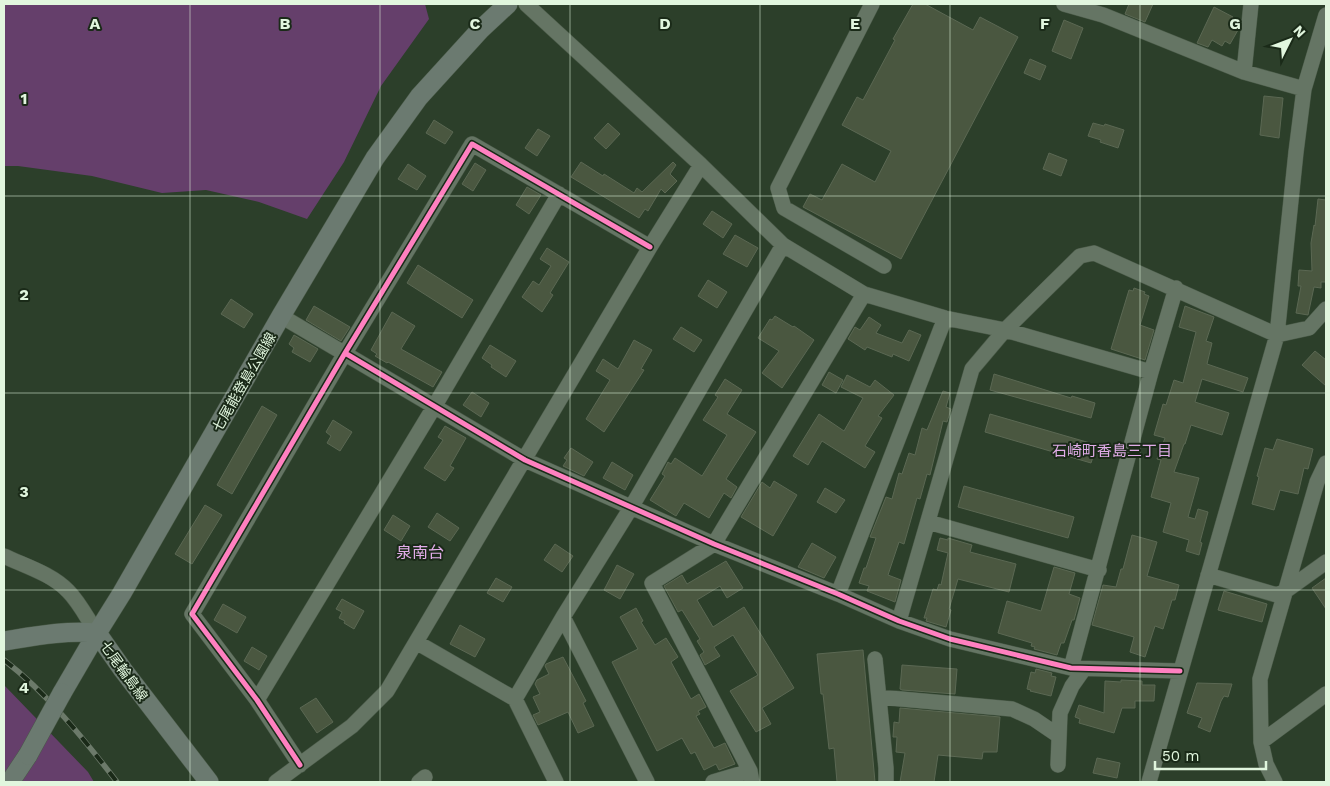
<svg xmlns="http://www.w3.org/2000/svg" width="1330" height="786" font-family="'Work Sans','Noto Sans JP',sans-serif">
<rect width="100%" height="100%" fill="#2c3f2a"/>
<path fill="#653f6b" d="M4,4H425L429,19L381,86L344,162L307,219L259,202L206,190L162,193L92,176L18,166H4Z
M4,685L88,772L94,782H4Z"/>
<path fill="#4a5740" stroke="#5b6853" d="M913,4H925L973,30L980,17L1018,37L901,259L803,207L810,194L822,200L842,164L875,182L891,151L842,125L857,97L863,100L895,40L893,39Z
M1129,4H1153L1145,22L1125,14Z
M1214,7L1233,17L1228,26L1238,30L1230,44L1225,41L1222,46L1212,40L1208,47L1197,43Z
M1064,20L1083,28L1071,59L1052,51Z
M1030,59L1046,66L1040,80L1024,73Z
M1264,96L1283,98L1279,138L1260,135Z
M434,120L453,132L445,144L426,133Z
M608,123L620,134L606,149L594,138Z
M1093,123L1104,126L1105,124L1124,130L1118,148L1100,142L1101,140L1088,136Z
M538,129L550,136L537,156L525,148Z
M1049,153L1067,160L1061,176L1043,169Z
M581,162L603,176L604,174L634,193L637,188L642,192L673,162L676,165L670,174L677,181L665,193L661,189L648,211L645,209L639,218L571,177Z
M475,163L486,170L473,191L462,184Z
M408,164L426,176L417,190L398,179Z
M527,187L541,195L529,214L516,205Z
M1318,199L1326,200V282H1321V288L1314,287L1308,315L1296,313L1301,286H1298L1299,270L1312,271L1311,243L1314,225L1315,226Z
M712,211L732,224L723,238L703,224Z
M735,235L758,248L747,267L723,254Z
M547,248L569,262L550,293L553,295L542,312L522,297L533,281L539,285L551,266L540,259Z
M418,265L473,300L462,318L407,283Z
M708,280L727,292L717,308L698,296Z
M1134,288L1145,292L1144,294L1149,296L1140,325L1154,330L1145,360L1111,349L1129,290L1133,291Z
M231,299L253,314L244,328L221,314Z
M314,306L350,327L341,341L306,320Z
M1185,306L1214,317L1206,341L1212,343L1207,364L1248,378L1243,392L1202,379L1195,402L1229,413L1222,435L1191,425L1185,444H1184L1174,472L1199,478L1188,517L1195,519L1198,509L1208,512L1200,542L1202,543L1199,555L1186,551L1189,540L1163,532L1171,503L1151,497L1161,460L1157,459L1165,438L1154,435L1163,404L1166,405L1174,380L1183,383L1196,332L1179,327Z
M392,312L415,326L401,349L442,372L433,387L388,362L387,363L375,356L377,354L371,350Z
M775,316L793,327L794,326L814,340L782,388L762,373L779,351L758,338L770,319L772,320Z
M869,317L881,325L876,333L902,343L909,330L921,335L909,361L893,354L892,357L867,347L865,350L848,339L855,327L860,330Z
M681,327L702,340L694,352L673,339Z
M294,335L318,349L310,362L292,352L294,348L289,344Z
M634,340L652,350L641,369L644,370L604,432L586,419L610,380L596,371L603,359L618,369Z
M490,345L516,361L506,377L491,367L492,365L482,358Z
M1315,351L1326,360V386L1302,365Z
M829,372L843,380L836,393L822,385Z
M994,374L1071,398L1072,396L1095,403L1091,418L990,390Z
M847,375L870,387L875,380L894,395L878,416L882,418L865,446L875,452L865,468L822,441L808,465L793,456L819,414L844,431L863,398L841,387Z
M725,379L742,390L727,414L756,432L726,479L737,487L731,498L724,493L709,518L684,503L676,516L650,500L665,476L662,474L668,462L671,464L675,458L702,476L727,435L703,420L718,397L715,395Z
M943,391L950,393L946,407L951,409L947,422L943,421L930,475L927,474L920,499L917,498L904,544L899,542L888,575L901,580L895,602L867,591L869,586L859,583L864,568H866L876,538L870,537L886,497L892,499L899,473L902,474L909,453L915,455L922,428L927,430Z
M472,392L489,403L481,417L463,405Z
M262,406L277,415L232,494L217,485Z
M990,414L1097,445L1091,463L985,432Z
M333,420L352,432L340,451L327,443L331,436L326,432Z
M445,426L466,438L450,466L454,468L445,481L424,468L443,440L438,437Z
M1277,439L1313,449L1308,469L1304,468L1298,494L1280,490L1274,510L1252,504L1259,477L1257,476L1265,448L1273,450Z
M571,448L593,462L584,476L563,466L567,460L564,458Z
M612,462L633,475L625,490L603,478Z
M774,481L797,495L773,536L741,517L762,482L770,488Z
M964,486L1074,517L1068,538L958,507Z
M825,488L845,500L836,513L817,502Z
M205,505L222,515L192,564L175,554Z
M437,513L459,528L450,541L428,527Z
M393,515L410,526L401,541L384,530Z
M1132,535L1157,542L1147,576L1179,585L1175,600H1172L1163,629L1155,626L1145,657L1130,652L1134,637L1092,625L1103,585L1116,587L1121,569H1123Z
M940,538L948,540V538L972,545L970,552L1016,564L1009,592L958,579L949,609L951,610L946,627L926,621L927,618H924L933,589L937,590L939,584L941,585L948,553L937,550Z
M812,543L836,557L824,578L798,567Z
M555,544L573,556L562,572L544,560Z
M726,561L743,588L727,598L720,586L697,600L713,627L744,607L794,688L762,708L771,724L756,732L730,691L758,675L733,635L714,647L720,656L705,665L700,655L704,652L697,641L700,639L682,610L678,612L664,586L682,575L687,584Z
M617,565L634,574L620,599L604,590Z
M1054,567L1075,573L1069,594L1080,598L1074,620H1072L1064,643H1061L1057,655L1034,649L1035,647L1031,646L1032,643L998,633L1007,601L1041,611Z
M496,578L512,587L503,602L487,593Z
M1326,578V609L1312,588Z
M1224,591L1267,604L1262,622L1218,610Z
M342,599L364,611L354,629L344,623L345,621L339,618L342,612L336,609Z
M223,604L246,617L237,633L214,620Z
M636,608L643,621L641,622L655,645L666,638L678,657L671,662L691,699L699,694L706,707L698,711L700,714L696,716L714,748L725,743L735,764L719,770L716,764L704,770L695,752L691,754L682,738L657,751L612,662L638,649L620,617Z
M460,625L485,639L475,657L450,644Z
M252,647L267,656L259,670L244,661Z
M863,650L875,782H837L834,748L829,749L823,694H821L817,654Z
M563,657L586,701L583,703L594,726L578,733L568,712L538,725L533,715L540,712L533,697L540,694L535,684L537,680L549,674L545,666L546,664Z
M902,665L957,669L955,694L902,690L900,689Z
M1036,669L1052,673L1051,676L1056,677L1051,696L1030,691L1031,690L1027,689L1031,672L1035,673Z
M1121,680L1142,681V685H1155L1154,701H1135V708H1122L1114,733L1079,723L1080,719L1075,717L1079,705L1104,713L1105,681L1121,682Z
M1197,683L1232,684L1228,697L1224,696L1221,701L1210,732L1198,727L1202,718L1187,713Z
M316,698L333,722L317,733L300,708Z
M900,708L1000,717L997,752H983L982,759L938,755L934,782H900L905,753L896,752L897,737H893L894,722L899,723Z
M1097,758L1120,763L1117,778L1093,773Z"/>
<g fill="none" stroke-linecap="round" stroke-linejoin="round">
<g stroke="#4a5a48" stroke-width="16">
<path id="minor" d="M526,4L701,165L783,245L864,294L945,318L1005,330L1151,372
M872,4L778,188L784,208L884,266
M1064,4L1103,15L1244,72L1304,89
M1244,72L1251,4
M281,316L525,460L714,544L838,594L899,621L950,639L1071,668L1180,671
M928,522L1099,570
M4,556C25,566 52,574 68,591C80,603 88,620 97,633
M1208,575L1277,595L1287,590L1326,562
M838,594L945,318
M563,617L647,782
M899,621L972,369L1005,330L1080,256L1094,253L1277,335L1309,328L1326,309
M416,642L515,699L556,782
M875,659L886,768V782
M1071,668L1151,372L1176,288
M879,697L1012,709L1034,719L1059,736
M515,699L563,617L632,506L783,245
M257,700L434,407L559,194
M1261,742L1326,694
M300,765L257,700L192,614L345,353L472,144L650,247
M1058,765L1060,713L1072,686L1084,669
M276,782L352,726L387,691L650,247L701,165
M419,782L425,777
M713,782L750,771
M752,782L750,771L652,583L714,544L864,294
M1149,782L1277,335L1296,152L1304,89L1326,15
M1275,782L1266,764L1261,742L1260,679L1317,482L1326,463"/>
</g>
<g stroke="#4a5a48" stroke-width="20">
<path id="major" d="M4,641C35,636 65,630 97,633L123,670L209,782
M62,693L97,633L122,593L281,316L375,158L419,97L480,30L508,4
M10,782L28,755"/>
</g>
<use href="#minor" stroke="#657564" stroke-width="15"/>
<use href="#major" stroke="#6b7a70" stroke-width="19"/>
<g stroke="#6c7a6a" stroke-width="5.5">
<path id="rail" d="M4,660C47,693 84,739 117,782"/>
</g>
<use href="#rail" stroke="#1a2a18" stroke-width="4" stroke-dasharray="11" stroke-linecap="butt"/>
<g stroke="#4a5a48" stroke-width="20" stroke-linecap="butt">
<path id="major-bridge" d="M28,755L62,693"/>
</g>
<use href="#major-bridge" stroke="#6b7a70" stroke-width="19"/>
<g stroke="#1a2a18" stroke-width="8">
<path id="cycleway" d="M345,353L525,460L714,544L838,594L899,621L950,639L1071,668L1180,671
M300,765L257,700L192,614L345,353L472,144L650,247"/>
</g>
<use href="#cycleway" stroke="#ff80c0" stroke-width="5"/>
</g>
<path fill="none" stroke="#e1f6de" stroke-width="1" stroke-opacity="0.55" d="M190,4V782M380,4V782M570,4V782M760,4V782M950,4V782M1140,4V782M4,196H1326M4,393H1326M4,590H1326"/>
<g text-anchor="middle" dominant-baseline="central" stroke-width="4" stroke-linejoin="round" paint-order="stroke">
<g font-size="14" fill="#e1f6de" stroke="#1a2a18">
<text transform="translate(244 382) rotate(-60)">七尾能登島公園線</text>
<text transform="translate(124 671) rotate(54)">七尾輪島線</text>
</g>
<g font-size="15" fill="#e1ace8" stroke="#1a2a18">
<text x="1112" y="451">石崎町香島三丁目</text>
</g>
<g font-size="16" fill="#e1ace8" stroke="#1a2a18">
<text x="420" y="552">泉南台</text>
</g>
</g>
<g font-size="16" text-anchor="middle" font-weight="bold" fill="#e1f6de" stroke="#1a2a18" stroke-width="4" stroke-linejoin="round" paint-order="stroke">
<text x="95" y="29">A</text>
<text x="285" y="29">B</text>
<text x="475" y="29">C</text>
<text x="665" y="29">D</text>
<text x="855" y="29">E</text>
<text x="1045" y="29">F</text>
<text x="1235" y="29">G</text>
<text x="24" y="104">1</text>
<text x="24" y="300">2</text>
<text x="24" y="497">3</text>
<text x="24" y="693">4</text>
</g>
<rect width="1330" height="786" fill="none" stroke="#e1f6de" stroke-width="10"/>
<g transform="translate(1290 40) rotate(48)" stroke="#1a2a18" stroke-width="4" paint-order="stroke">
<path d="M0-4L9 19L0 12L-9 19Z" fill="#e1f6de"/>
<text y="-8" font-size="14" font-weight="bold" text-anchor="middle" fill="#e1f6de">N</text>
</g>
<path d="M1155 761v8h111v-8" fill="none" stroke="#e1f6de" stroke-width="2.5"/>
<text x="1162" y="761" font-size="15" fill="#e1f6de" stroke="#1a2a18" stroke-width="4" paint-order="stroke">50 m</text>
</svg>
